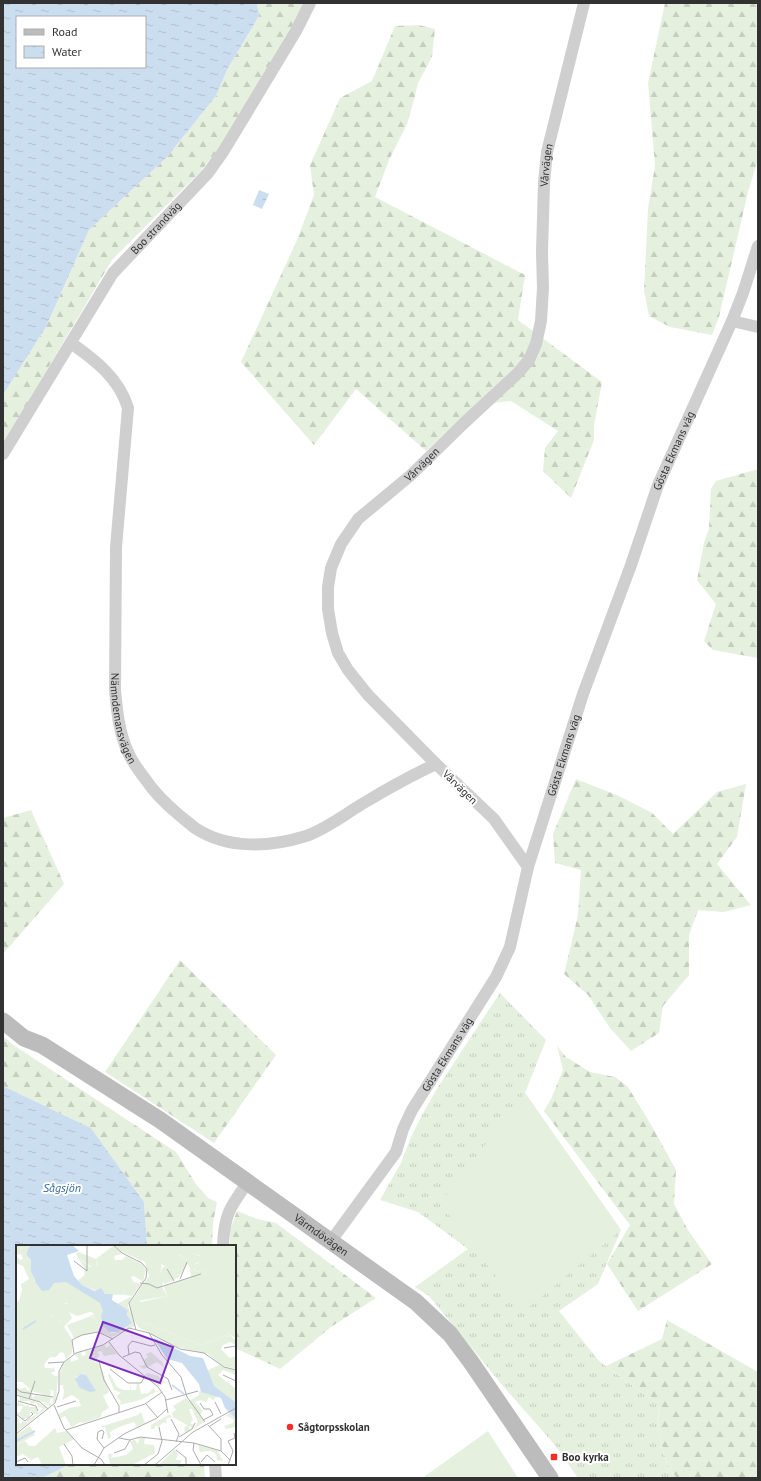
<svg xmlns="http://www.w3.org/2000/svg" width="761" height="1481" font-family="'PT Sans',sans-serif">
<defs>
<pattern id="grass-tufts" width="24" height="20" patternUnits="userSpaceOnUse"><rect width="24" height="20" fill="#e6f0df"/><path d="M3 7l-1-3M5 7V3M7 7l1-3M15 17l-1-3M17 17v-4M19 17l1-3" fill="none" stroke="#c6cec0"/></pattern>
<pattern id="forest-firs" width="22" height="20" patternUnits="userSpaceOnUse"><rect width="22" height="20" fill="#e6f0df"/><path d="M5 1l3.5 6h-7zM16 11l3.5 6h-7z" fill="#c6cec0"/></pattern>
<pattern id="water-ripples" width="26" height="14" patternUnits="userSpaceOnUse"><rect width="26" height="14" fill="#cbdef0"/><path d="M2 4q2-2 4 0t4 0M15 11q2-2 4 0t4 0" fill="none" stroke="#afbfce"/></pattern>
</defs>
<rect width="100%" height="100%" fill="#fff"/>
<path fill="url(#grass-tufts)" d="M500,993L546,1040L525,1093L621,1230L598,1284L559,1311L599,1361L658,1404L659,1434L668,1468L677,1478H578L554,1444L503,1386L429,1296L415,1287L468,1249L418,1212L380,1200L401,1163L411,1137L422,1115L438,1087Z"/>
<path fill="url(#forest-firs)" d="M257,3H304L290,31L221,146L200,172L112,260L18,419L3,442V395L46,327L89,230L167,157L216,96L227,70L259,16Z
M665,3H758V159L748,192L719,317L712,335L670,327L649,316L644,291L648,209L655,165L648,83Z
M419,25L435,29L432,57L418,83L414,100L407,124L389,160L375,197L525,275L518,320L602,382L594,425V440L571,498L543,471L545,448L558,431L511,401L475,405L426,451L356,389L314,445L241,362L297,240L314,195L310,165L340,98L372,81L395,26Z
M758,469V658L713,650L704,641L716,604L697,580L704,542L709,529L711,489L716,481Z
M576,779L619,796L652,813L673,834L717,792L746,784L737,837L717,864L751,905L724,912L698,910L689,935V975L663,1006L659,1033L631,1051L610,1028L588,995L564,974L578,915L581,870L555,863L553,834Z
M31,810L64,884L3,954V818Z
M180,960L276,1055L214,1143L105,1072Z
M3,1036L12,1044L176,1152L196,1184L208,1198L217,1202L213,1223L212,1246H147L144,1202L91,1128L3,1086Z
M557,1046L566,1057L590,1072L615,1077L628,1087L653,1128L676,1170L674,1204L688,1230L712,1264L638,1311L607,1264L630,1225L544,1111L551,1099L563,1070Z
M237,1211L257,1219L276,1223L376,1298L331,1327L280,1369L235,1348V1246H230V1230Z
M667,1320L758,1372V1478H677L668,1468L659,1434L658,1404L606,1366L662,1339Z
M71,1464H204L205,1478H34L37,1476L44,1477Z"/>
<path fill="#e6f0df" d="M525,1093L621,1230L523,1312L440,1203Z
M488,1431L518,1478H426L425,1476Z"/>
<path fill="url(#water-ripples)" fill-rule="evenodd" d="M3,3H257L259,16L227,70L216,96L167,157L89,230L46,327L3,395ZM17,17H145V67H17Z
M259,190L269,194L262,209L253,205Z
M3,1086L91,1128L144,1202L147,1246H17V1464H71L44,1477L37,1476L34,1478H3Z"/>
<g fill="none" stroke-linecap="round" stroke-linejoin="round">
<g stroke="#cfcfcf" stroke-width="12">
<path d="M732,321L758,327"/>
<path id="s1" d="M71,343C95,360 119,378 128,408L116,547L115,690C117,711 119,733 128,752C132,762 139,771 146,780C155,794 166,804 179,815C184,819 190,824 195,828C228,850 271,847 306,836C326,829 344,815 362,804C387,789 410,776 436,764"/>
<path id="s2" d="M3,454L113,273L208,173L223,152L296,31L310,3"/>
<path id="s3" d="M528,867L494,819L436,764L368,695L348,670L338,653L332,633L328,609V587L331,568L341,544L358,519L411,475L463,424L518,373L529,360L536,344L541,321L543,288L542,252L544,183L547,152L584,3"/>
<path id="s4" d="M331,1241L396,1152L403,1129L412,1110L496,977L510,947L528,867L583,694L631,565L658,485L732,321L743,293L758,246"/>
<path d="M223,1246C224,1215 230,1207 248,1182"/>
<path d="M215,1464L216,1478"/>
</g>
<path stroke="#bcbcbc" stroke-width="17" id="s5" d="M3,1021L24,1038L42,1045L160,1120L416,1302L450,1334L471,1362L550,1478"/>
</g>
<g fill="#f62d27" stroke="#fff" stroke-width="1.5">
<circle cx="290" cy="1427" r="4"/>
<rect x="550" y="1453" width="8" height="8" rx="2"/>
</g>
<g text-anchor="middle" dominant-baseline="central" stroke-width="4" stroke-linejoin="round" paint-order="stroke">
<g font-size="11" fill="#323232" stroke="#fff">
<text stroke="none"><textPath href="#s3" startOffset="861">Vårvägen</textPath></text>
<text stroke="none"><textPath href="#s2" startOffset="274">Boo strandväg</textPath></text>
<text stroke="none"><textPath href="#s4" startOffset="869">Gösta Ekmans väg</textPath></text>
<text stroke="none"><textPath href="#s3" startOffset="514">Vårvägen</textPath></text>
<text stroke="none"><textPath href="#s1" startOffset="400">Nämndemansvägen</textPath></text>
<text stroke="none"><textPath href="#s4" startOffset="545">Gösta Ekmans väg</textPath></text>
<text transform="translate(460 787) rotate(44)">Vårvägen</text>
<text stroke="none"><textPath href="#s4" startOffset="221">Gösta Ekmans väg</textPath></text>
<text stroke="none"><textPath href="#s5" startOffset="384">Värmdövägen</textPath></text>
</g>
<g font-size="11" font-weight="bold" fill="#323232" stroke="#fff" text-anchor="start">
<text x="298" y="1427">Sågtorpsskolan</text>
<text x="562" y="1457">Boo kyrka</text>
</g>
<g font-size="12" font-style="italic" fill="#366b9e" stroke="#fff">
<text x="62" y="1187">Sågsjön</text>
</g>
</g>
<g transform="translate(16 1245)">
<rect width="220" height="220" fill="#fff"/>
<path d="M188,0H220V57L187,98L213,89L220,95L213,91L186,100L117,74L115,71L145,81L209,41L195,19L187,17L180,18L178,24L181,27L189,24L191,28L175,33L174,23L168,13L162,12L176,8L184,11ZM150,21L162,33L149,39L147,37L146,42L151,51L122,56L118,52L133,31L144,29L146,23ZM43,26L89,55L83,86L77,68L56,52L29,63L32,67H38L35,71H44L43,78L47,80L55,95V102L33,113L27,121L33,126L38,122L39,127H35L37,130L42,128L38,130L40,133L31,144L35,146L34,152L27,151L26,147V149L15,146L13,153L0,149L2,142L3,145L9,142L12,146L14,144L6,137H0V55L2,57L6,52L7,41ZM117,37L125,39L116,51L108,50L106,47L119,40ZM89,100L90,103L94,100L101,109L88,111L85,106L70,111L69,106ZM15,149H18L16,150L17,154L19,150L36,153L33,157L36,159L13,154ZM4,152L23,158L30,163L0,188V172L5,176H2L5,179L6,176L12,178L11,175L21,169H17L15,165L13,172L6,175L5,171L0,169V166L4,168L7,161H0L2,157L10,161L13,160V162H20L22,168L27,163L22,162V159V161L20,158L15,159L14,156H4ZM14,181L19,190L0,200V190Z" fill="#e6f0df"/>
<path d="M0,0H14L10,9L15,15L19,40L34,42L38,38L50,37L84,58L88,66L74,67L71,63L49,58L56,73L48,82L56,94V108L50,114L48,108L44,107L40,112H33L28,119L29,123H36L31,128L35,134L42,130L40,155L34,161L26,158L36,159L38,146L23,142L27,139L22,131L16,138L12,132L0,134V98L2,97L11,109V113L26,120L28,118L18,111L6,96L47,80L42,78L5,93L7,83L25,72L42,78L44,76L43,71H37L35,69L37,67H32L27,63L15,43L3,56L6,45L5,39L13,34L7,21L0,18V11L4,15L7,14L5,9L0,10ZM98,0H220V93L213,89L187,98L115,71L114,58L118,52L125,57L151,51L148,42L150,40L191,28L189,24L181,27L178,23L180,19L187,16L198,20L199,16L193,9L186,11L176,8L169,12L162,10L170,15L171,20L162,33L146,19L144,29L136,31H133L129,17L104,6ZM97,1L106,9L98,11L99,15H106L110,11L126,19L130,24L127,37L118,31L115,32L119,40L116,44L106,47L108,50L89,49L66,40L62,35L68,31L69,24L62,13L74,22L82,21L80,14ZM128,38L138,42L139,44L126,50L123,44ZM116,51L112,61L119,81L96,92L83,87L80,73L74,70L85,71L88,83L95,88L102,87L116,78L111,71L112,65L101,59ZM117,74L186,100L213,91L220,95V100L214,97L207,100L205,104L214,113L220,111V124L205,120L192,109L161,102L123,83ZM65,107L66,111L82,107L83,111L78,116L84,119L92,143L93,147L87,151L93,163L86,167L85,172L68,178L64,177L56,182L49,171L44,174L43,169L53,163L65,161L63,155L56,150L46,155L48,147L47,140H44V128L47,119L54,113L55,117L63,114L58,109ZM68,129L75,138L79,146L67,144L61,137L60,132ZM135,107L146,117L148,122L141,117L128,124L123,121L129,120L128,115L132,112L130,109ZM203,120L220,125V130L207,125L202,130L220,144V159L198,141L192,131V125ZM132,128L142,131L149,137L143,142L129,130ZM94,129L101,142L107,145H114L115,139V145H120L121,138L123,139L125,149L132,148L137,143L140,147L124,155L103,160L105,156L100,151L105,148L98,145L92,130ZM183,146L202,152L198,153V156L193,152L190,157L184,155L179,157L187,166L184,170L188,177L178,184L182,177L176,164H173L177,175L174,178L178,180L176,183L173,181L174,185L169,188L168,183L171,180L157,172L156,168L160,165L157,161L170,153L173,156L183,150ZM125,167L129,178L121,182L118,177L103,182L94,187L95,192L92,194L89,182H84L122,170ZM214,168L220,174V182L210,184L208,181L217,178L218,175L211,171L205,174ZM154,169L155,172L150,174L151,179L148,177L142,182L140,180L138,184H135V180ZM39,183L41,188L50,186L58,194L43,202L50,220H26L22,212L15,215L7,209L0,212V200L9,196L13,201H19ZM123,192L129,193L128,199L138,200L139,208L116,220H94L92,209H97L95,213L110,210L117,204L114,196L119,195L122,199L123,194L120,193ZM182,200L201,205L207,216L201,215L200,209L195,206L184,207ZM159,204L162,209L160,215H166L163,220H143Z" fill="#e6f0df" fill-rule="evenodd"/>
<path d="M63,7L80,14L82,26L62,13L60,8Z" fill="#e6f0df"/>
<path d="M59,53L65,56L74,67L61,71L51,66L48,59H52ZM75,71L82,75L83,86L58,93L51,80Z" fill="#e6f0df"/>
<path d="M7,86L4,91L7,99L29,118L26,120L11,113V109L5,103L0,87Z" fill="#e6f0df"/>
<path d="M14,0H56L63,6L51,10L58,31L66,40L79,46L85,43L89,49H97L96,55L112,65L111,70L116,78L102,87H93L87,81L85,71L87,66L84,58L50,37L38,38L33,45L26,46L20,38L15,26V15L10,9ZM137,92L174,111L187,113L198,141L219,157L220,174L209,163L205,153L185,147L183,139L166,118L151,114ZM65,129L70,130L80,146L74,147L64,143L59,134Z" fill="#cbdef0"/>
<path fill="none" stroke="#cbdef0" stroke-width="2" d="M7,84L20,76M156,140L168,149M0,196L19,186"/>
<path fill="none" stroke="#adadad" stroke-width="1" d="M97,0L106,8L126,18L131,24L130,33L113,58L120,85M58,16L71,26V0M151,24L158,36M164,34L171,17M124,38L133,39L141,43L185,29M133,88L146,110L165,132L171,152L189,177M93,97L103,110L142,142L149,152L152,168M208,103L220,101M58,109L56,95L66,90L82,87L97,94M113,110L112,101L116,96L135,101L139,100M107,112L119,107L124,108L131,122L152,134L156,145M83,116L88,135L103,161V168M32,118L48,117M94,124L112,138H125L129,131M207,130L220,136M0,143L5,147L37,152M0,150L24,157L32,164M13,154L19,136M150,155L182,146M2,156L20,161L22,166M199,157L205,169M184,158L188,164H194L197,170L187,175M130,159L142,173M38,160L48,183L66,203L85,214L89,220M41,162L60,156M0,169L9,176L17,169L15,167M155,174L163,189L160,197M192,180L205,194V206L214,215L212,220M194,181L205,174M50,185L129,159L146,147M0,189L39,158L43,146V126L48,117L60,108L87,100L113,83L133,88L164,104L188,108L208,122L220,125M163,192L176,184L179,178M103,193L114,195L124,192L178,198L205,206M86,194L88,187L86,185L82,187L81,194L88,203M178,198L177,205L185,220M48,199L56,211L57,220M160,205L170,213V220M98,208L109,204L114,195M214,215L217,206L212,196L219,193L218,188M0,217L9,213L12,217M185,217L191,210L199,217M78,220L88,203L108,189L141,173L151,164M128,220L142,209L146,196L143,182M139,220L177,187L220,163"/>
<path fill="#7b2cbf" fill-opacity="0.15" stroke="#7b2cbf" stroke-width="2" d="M87,77L157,102L144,138L74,113Z"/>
<rect width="220" height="220" fill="none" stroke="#323232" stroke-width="2"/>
</g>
<rect width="761" height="1481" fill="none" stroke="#323232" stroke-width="8"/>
<rect x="16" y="16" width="130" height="52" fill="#ffffff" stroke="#adadad"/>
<rect x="24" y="29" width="20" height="6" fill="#bcbcbc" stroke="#adadad"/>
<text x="52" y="36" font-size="12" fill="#323232">Road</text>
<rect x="24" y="46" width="20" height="12" fill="url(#water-ripples)" stroke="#adadad"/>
<text x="52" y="56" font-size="12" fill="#323232">Water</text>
</svg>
